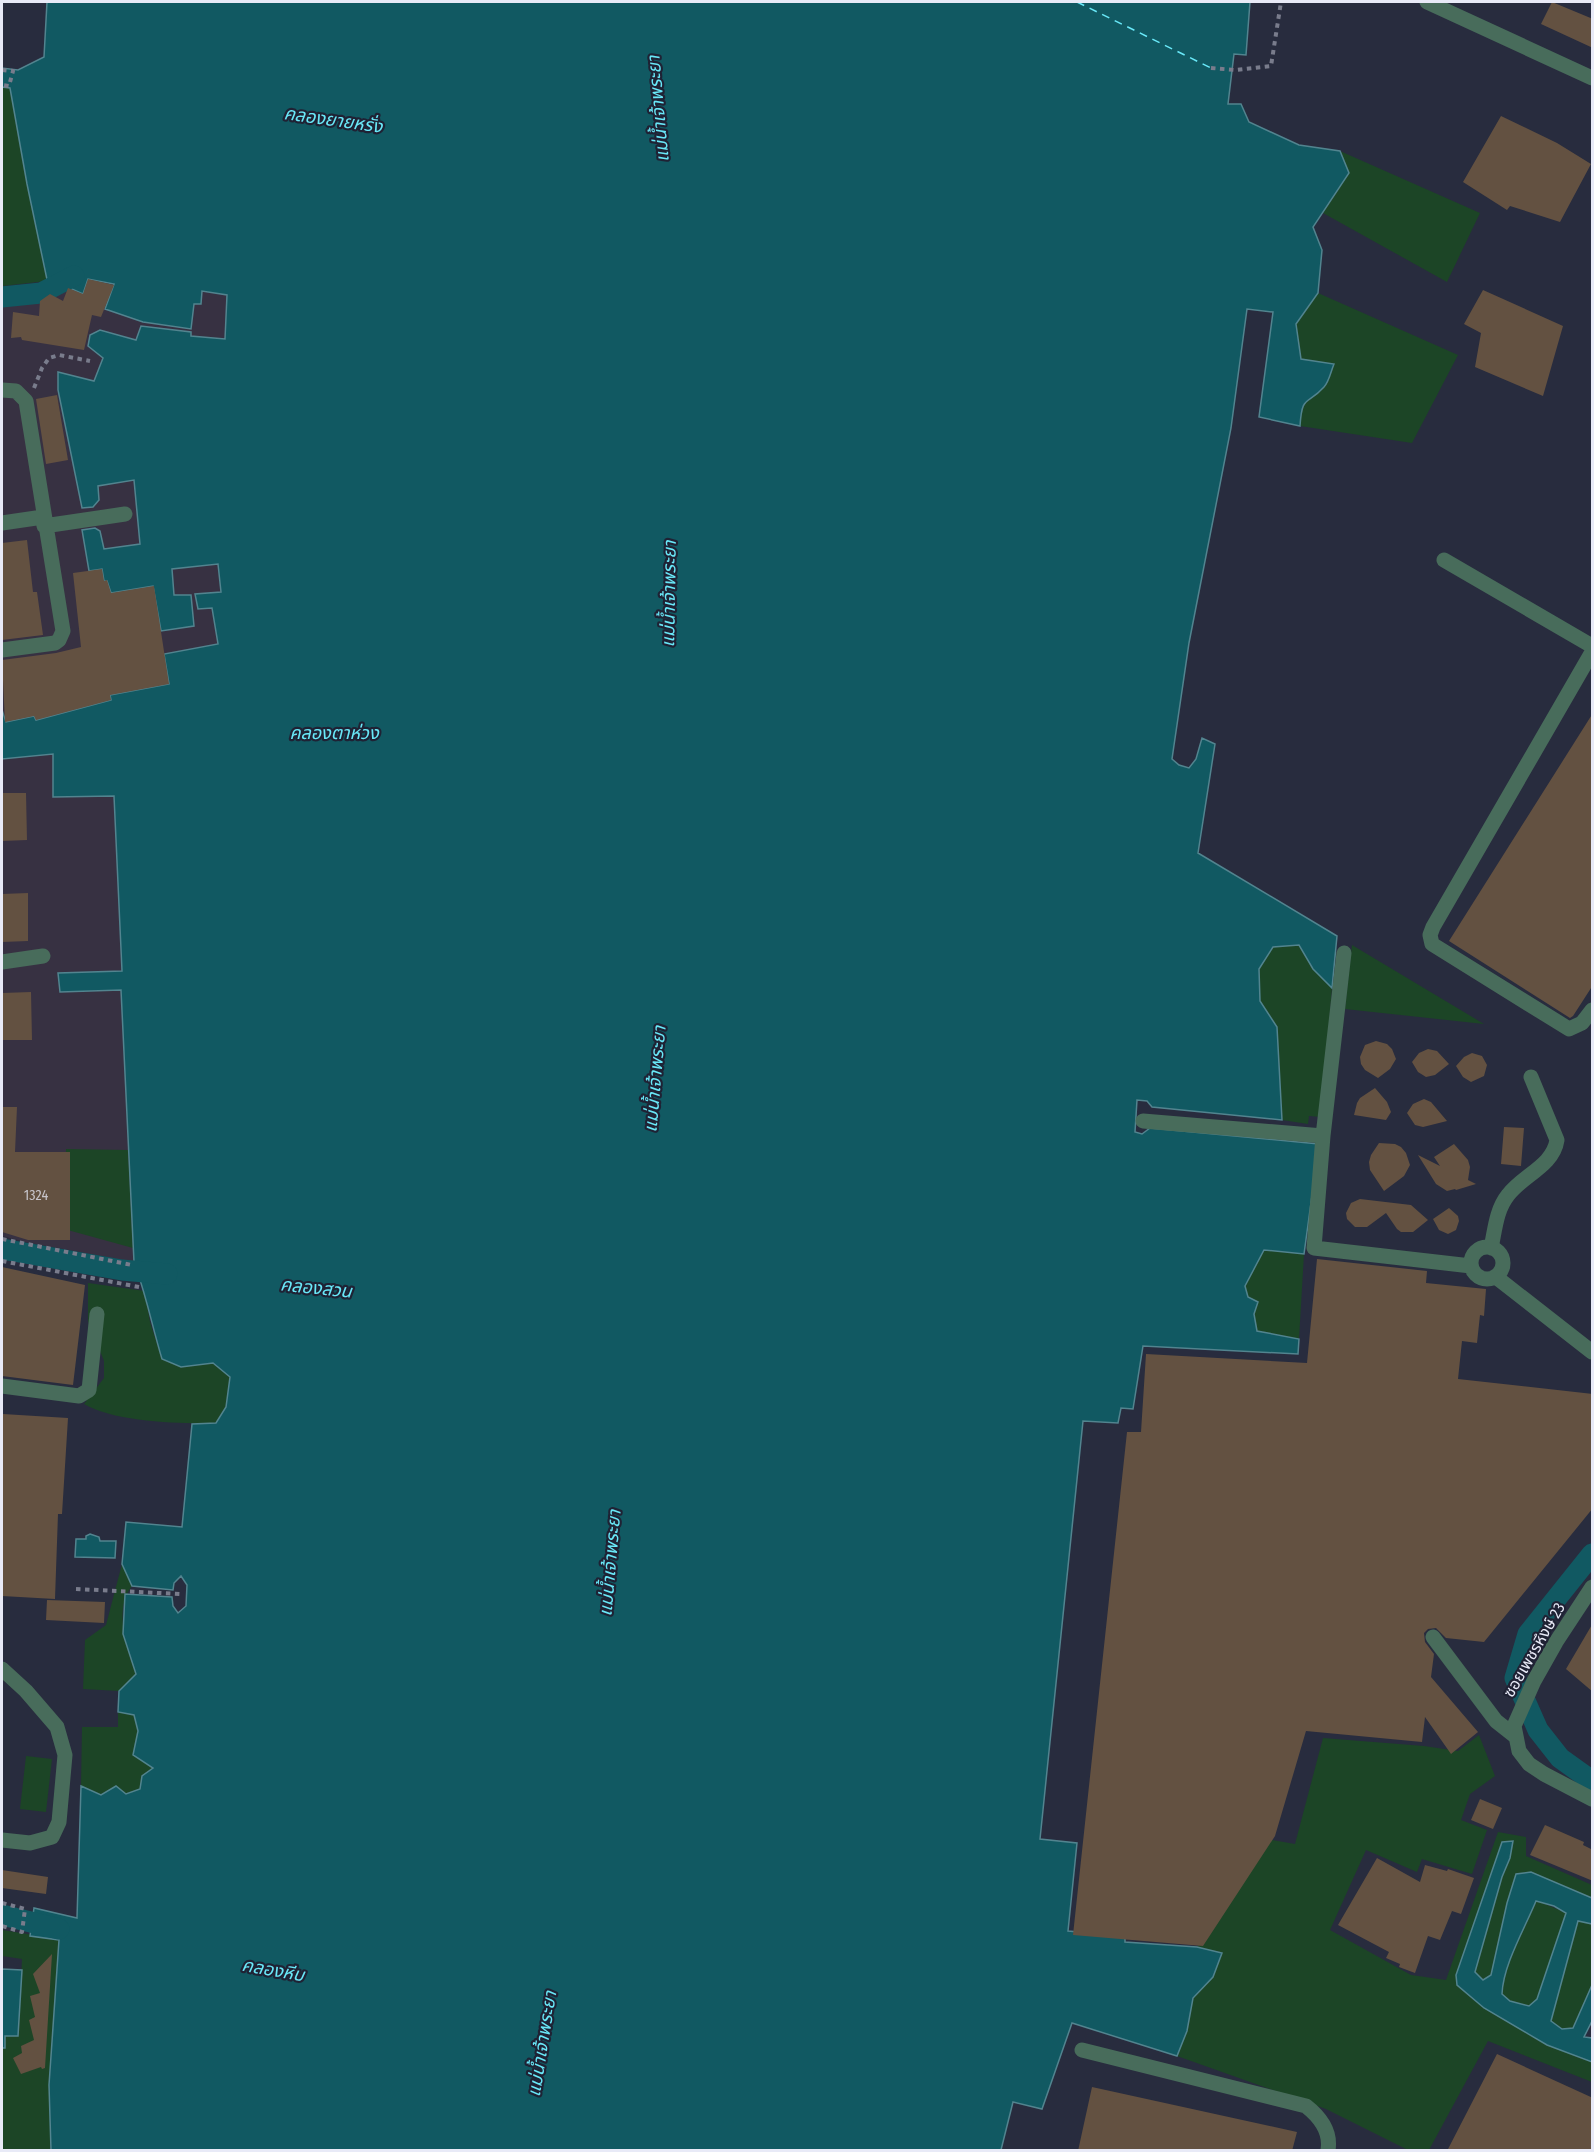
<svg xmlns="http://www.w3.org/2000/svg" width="1594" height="2152" font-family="'Fira Sans Condensed','Noto Sans Thai',sans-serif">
<rect width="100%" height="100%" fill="#282c3e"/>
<path fill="#373142" d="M88,279L114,285L105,309L191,328L194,304L202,291L227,295L225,339L190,336L191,332L141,326L136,340L103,358L94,381L59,373L58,390L82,508L98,486L134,480L140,545L104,549L83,530L89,570L102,569L104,580H107L111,593L154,586L194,626L191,595H174L172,569L218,564L221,592L195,594L212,608L218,644L165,654L169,684L36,720L5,722L2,710V305L40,301L63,285Z
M53,753L114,796L122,971L58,974L60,992L121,989L134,1262L30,1243L2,1236V759Z"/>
<path fill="#1c4526" d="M2,87L10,88L27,184L47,281L2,286Z
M1340,151L1480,213L1447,282L1323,213L1349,173Z
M1318,293L1458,355L1412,443L1300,426C1302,394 1307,406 1324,387C1328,382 1331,371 1333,364L1301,359L1296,324Z
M1299,945L1313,969L1332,988L1321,1117L1309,1116L1308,1124L1282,1120L1277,1027L1260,1001L1259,969L1272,947Z
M1352,945L1484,1024L1345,1009Z
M66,1149L128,1150L133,1248L64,1229Z
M1264,1250L1304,1254L1299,1339L1257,1331L1245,1286Z
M88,1283L145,1291L150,1322L162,1359L181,1367L213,1363L230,1377L226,1407L216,1423C181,1424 114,1422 84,1404L104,1378V1361L88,1321Z
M122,1564L132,1586C113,1609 127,1649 136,1674L119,1691L83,1689L85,1640L106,1625Z
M118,1712L134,1715L138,1731L133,1755L153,1768L140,1789L126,1794L116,1786L101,1795L81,1786L82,1727H118Z
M1479,1735L1495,1776L1470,1794L1461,1820L1487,1830L1472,1874L1422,1859L1417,1872L1366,1850L1330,1930L1411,1975L1446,1980L1498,1832L1526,1837V1856L1592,1885V1898L1531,1872L1516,1874L1507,1903L1491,1975L1484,1980L1475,1972L1502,1877L1510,1858L1512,1842L1457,1985L1484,2008L1547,2045L1592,2062V2082L1488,2041L1429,2150H1408L1326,2109L1177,2056L1187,2031L1193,1998L1213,1977L1222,1953L1197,1947L1272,1840L1295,1844L1323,1738L1424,1746L1458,1751Z
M26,1756L52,1759L46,1812L20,1809Z
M1536,1900L1566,1913L1537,1999L1529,2006L1510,2001L1502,1994C1503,1964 1525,1928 1536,1900Z
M1578,1920L1592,1924V1985L1573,2028L1562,2029L1551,2021Z
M2,1930L59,1939L49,2085L51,2150H2V2048H5V2035L18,2036L22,1959L2,1956Z"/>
<path fill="#115962" stroke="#52848f" stroke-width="1.5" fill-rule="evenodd" d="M47,2H1250L1246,55L1234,54L1228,104H1241L1249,122L1299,145L1340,151L1349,173L1313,227L1322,250L1318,293L1296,324L1301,359L1334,364C1331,371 1329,382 1324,387C1307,406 1302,394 1300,426L1259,417L1273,312L1247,309L1231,428L1189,643L1172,759L1179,765L1189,768L1196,759L1202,738L1215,744L1198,853L1337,936L1332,988L1313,969L1299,945L1273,947L1259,969L1260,1001L1277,1027L1282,1120L1152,1107L1147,1101L1137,1100L1135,1132L1142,1134L1150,1128L1319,1144L1304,1254L1264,1250L1245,1286L1248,1297L1258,1302L1254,1314L1257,1331L1299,1339L1298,1354L1143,1346L1133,1409L1121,1408L1118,1423L1083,1421L1040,1839L1077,1843L1068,1931L1125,1936V1942L1197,1947L1222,1953L1213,1977L1193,1998L1187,2031L1177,2056L1072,2023L1042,2109L1013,2102L1001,2150H51L49,2085L59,1940L30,1936L34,1908L77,1918L81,1786L101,1795L116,1786L126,1794L140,1789L142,1776L153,1768L133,1755L138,1731L134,1715L118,1712L119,1691L136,1674L123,1634L125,1594L172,1597L173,1606L178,1613L186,1606L187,1585L181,1576L174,1583L173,1590L132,1586L122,1564L126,1522L182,1527L192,1424L216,1423L226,1407L230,1377L213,1363L181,1367L162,1359C152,1326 146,1294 134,1262L121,990L60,992L58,973L122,971L114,796L53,797V754L2,759V710L6,722L34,716L36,720L111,700L110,695L169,684L164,654L218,644L212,608L198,609L195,594L221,592L218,564L172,569L174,595H191L194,626L161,631L153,586L111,593L107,581H104L102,569L89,571L82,530L95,528L100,531L104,549L140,544L134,480L98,486L99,500L93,507L82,508L58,390V372L94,381L103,358L88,346L90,335L100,330L136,340L141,326L191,332V336L225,339L227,295L202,291L201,304H194L191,329L143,322L105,309L114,284L88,279L83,294L63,285L50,294L27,184L10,88L2,87V68L18,70L44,57Z
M90,1534L99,1537L100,1541H116L115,1558L75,1557L76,1539H86V1536Z
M1513,1841L1510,1858L1502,1877L1475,1972L1483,1980L1491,1975L1507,1903L1516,1874L1531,1872L1592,1898V1924L1578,1921L1551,2021L1562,2029L1573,2028L1592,1985V2021L1584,2037L1592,2038V2062L1547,2045L1484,2008L1457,1985L1456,1975L1502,1842ZM1536,1901L1554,1906L1566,1913L1537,1999L1529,2006L1510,2001L1502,1994C1503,1965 1525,1928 1536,1901Z
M2,1969L22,1970L18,2036H5V2048H2Z"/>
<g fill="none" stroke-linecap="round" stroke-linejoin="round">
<path stroke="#115962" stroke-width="21" d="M2,297L41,293L74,276
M2,1249L122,1270L167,1274
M1592,1554L1528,1634L1515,1678L1538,1730L1560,1758L1592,1781
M2,1915L59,1929"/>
<path stroke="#69e8f8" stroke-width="1.5" stroke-dasharray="8 6" stroke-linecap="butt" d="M1077,2L1211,68"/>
</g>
<path fill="#635141" d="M1552,2L1593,19V48L1541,24Z
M1501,116L1557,143L1591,164L1560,222L1510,206L1507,210L1463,182Z
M88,279L114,285L101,317L92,315L84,350L22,340L21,337L11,338L13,312L39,316L40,301L50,294L63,301L68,288L83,294Z
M1483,290L1563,326L1543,396L1475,367L1481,333L1464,324Z
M57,395L68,460L46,464L36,399Z
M27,540L33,592H37L43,635L2,640V543Z
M102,569L104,581L107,580L111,593L154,586L169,684L110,695L111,700L36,720L34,716L5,722L2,660L56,653L81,647L73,573Z
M1593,713V985L1573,1016L1570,1018L1449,941Z
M2,793H26L27,840L2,841Z
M28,893V941L2,942V894Z
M31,992L32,1040H2V993Z
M1376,1041L1387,1044L1392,1049L1396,1059L1390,1069L1378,1078L1365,1070L1361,1064L1360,1057L1365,1045Z
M1428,1049L1437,1051L1449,1064L1435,1075L1426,1077L1418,1072L1412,1062L1419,1053Z
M1472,1053L1482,1056L1487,1065L1484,1076L1471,1082L1463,1077L1456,1066L1464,1057Z
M1375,1088L1387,1102L1391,1112L1386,1120L1354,1115L1357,1103L1360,1098Z
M1424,1099L1431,1102L1447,1121L1423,1127L1415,1125L1407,1113L1413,1104Z
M2,1107H17L15,1152H70V1240H28L2,1232Z
M1504,1127L1524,1128L1521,1166L1501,1164Z
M1379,1143L1395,1144L1401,1147L1406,1153L1410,1165L1404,1176L1384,1191L1370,1170L1369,1162L1371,1155Z
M1454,1144L1468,1160L1470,1167L1468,1180L1476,1184L1456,1190L1455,1189L1447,1191L1436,1184L1418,1155L1440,1166L1434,1157Z
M1360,1199L1411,1205L1428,1220L1413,1232H1401L1397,1229L1386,1213L1367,1227H1355L1347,1219L1346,1213L1351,1203Z
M1449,1208L1458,1216L1459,1221L1456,1230L1448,1234L1439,1230L1433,1219Z
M1317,1259L1427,1271L1426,1283L1486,1289L1484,1316L1480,1315L1477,1343L1462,1341L1458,1379L1593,1394V1508L1484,1642L1446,1638L1436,1628L1428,1629L1424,1633L1425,1642L1434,1654L1431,1677L1478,1732L1451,1754L1425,1717L1422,1742L1306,1731L1275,1836L1203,1946L1073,1935L1127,1432H1141L1146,1354L1307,1363Z
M2,1267L85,1285L73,1385L2,1376Z
M3,1414L68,1418L62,1514H58L55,1599L2,1596Z
M47,1600L105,1602L104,1623L46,1620Z
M1593,1623V1692L1566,1669Z
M1480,1799L1502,1808L1493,1829L1471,1820Z
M1545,1825L1584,1842L1583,1845L1593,1850V1881L1530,1855Z
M1377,1858L1420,1882L1425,1865L1447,1871L1448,1869L1474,1878L1461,1914L1452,1911L1440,1940L1428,1936L1415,1973L1399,1967L1400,1964L1386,1958L1389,1952L1338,1925Z
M2,1870L48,1877L46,1894L2,1888Z
M52,1954L45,2068L42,2069L41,2067L21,2074L13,2058L22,2053L21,2046L34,2040L29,2020L35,2017L30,1996L40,1993L33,1974Z
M1497,2054L1593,2098V2151H1447Z
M1092,2087L1297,2132L1292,2151H1078Z"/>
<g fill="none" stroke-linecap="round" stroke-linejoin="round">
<path stroke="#797c8c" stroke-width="4" stroke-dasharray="4.5 4.5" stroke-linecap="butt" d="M1211,68L1235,70L1271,66L1281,2
M2,70L13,71L9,86L2,85
M34,388L42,368L49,358L59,355L90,361
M2,1239L132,1265
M2,1261L139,1287
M76,1589L180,1594
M2,1903L25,1909L22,1932L2,1926"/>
<path stroke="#486c5b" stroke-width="15" d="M1427,2L1592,78
M2,390L16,391L26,401L63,631L59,640L55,643L2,650
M2,523L43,517
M44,526L125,514
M1444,560L1592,646
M1592,652L1433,927L1430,935L1432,944L1569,1029L1582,1023L1592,1010
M2,962L43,956
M1143,1121L1323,1136L1314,1248L1471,1266
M1323,1136L1344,953
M1471 1263a16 16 0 1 1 32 0a16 16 0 1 1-32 0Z
M1491,1248C1495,1230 1496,1210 1508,1195C1523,1175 1553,1166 1557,1140L1531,1077
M1496,1277L1592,1352
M2,1386L79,1396L89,1390L97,1314
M1592,1587L1556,1642L1534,1681L1514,1726L1519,1751L1529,1764L1544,1774L1592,1799
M1433,1637L1496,1721L1515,1736
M2,1669L26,1691L57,1727L65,1755L59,1822L52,1837L30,1843L2,1840
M1082,2050L1306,2106C1320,2117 1331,2132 1328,2150"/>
</g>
<g text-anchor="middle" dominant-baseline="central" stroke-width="4.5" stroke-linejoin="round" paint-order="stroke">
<g font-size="14" fill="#c7c4ca">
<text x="36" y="1195">1324</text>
</g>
<g font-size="16" fill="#e8eaf7" stroke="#1f2234">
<text transform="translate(1534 1650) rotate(-60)">ซอยเพชรหึงษ์ 23</text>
</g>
<g font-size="18" font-style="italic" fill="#69e8f8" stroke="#1f2234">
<text transform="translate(658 109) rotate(-95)">แม่น้ำเจ้าพระยา</text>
<text transform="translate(333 120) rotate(8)">คลองยายหรั่ง</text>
<text transform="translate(669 594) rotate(-89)">แม่น้ำเจ้าพระยา</text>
<text x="334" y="733">คลองตาห่วง</text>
<text transform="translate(655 1079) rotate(-85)">แม่น้ำเจ้าพระยา</text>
<text transform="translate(316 1288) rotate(6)">คลองสวน</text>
<text transform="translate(610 1563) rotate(-85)">แม่น้ำเจ้าพระยา</text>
<text transform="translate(273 1970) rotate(10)">คลองหีบ</text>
<text transform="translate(542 2044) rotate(-81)">แม่น้ำเจ้าพระยา</text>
</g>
</g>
<rect width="1594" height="2152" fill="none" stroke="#e8eaf7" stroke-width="6"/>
</svg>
